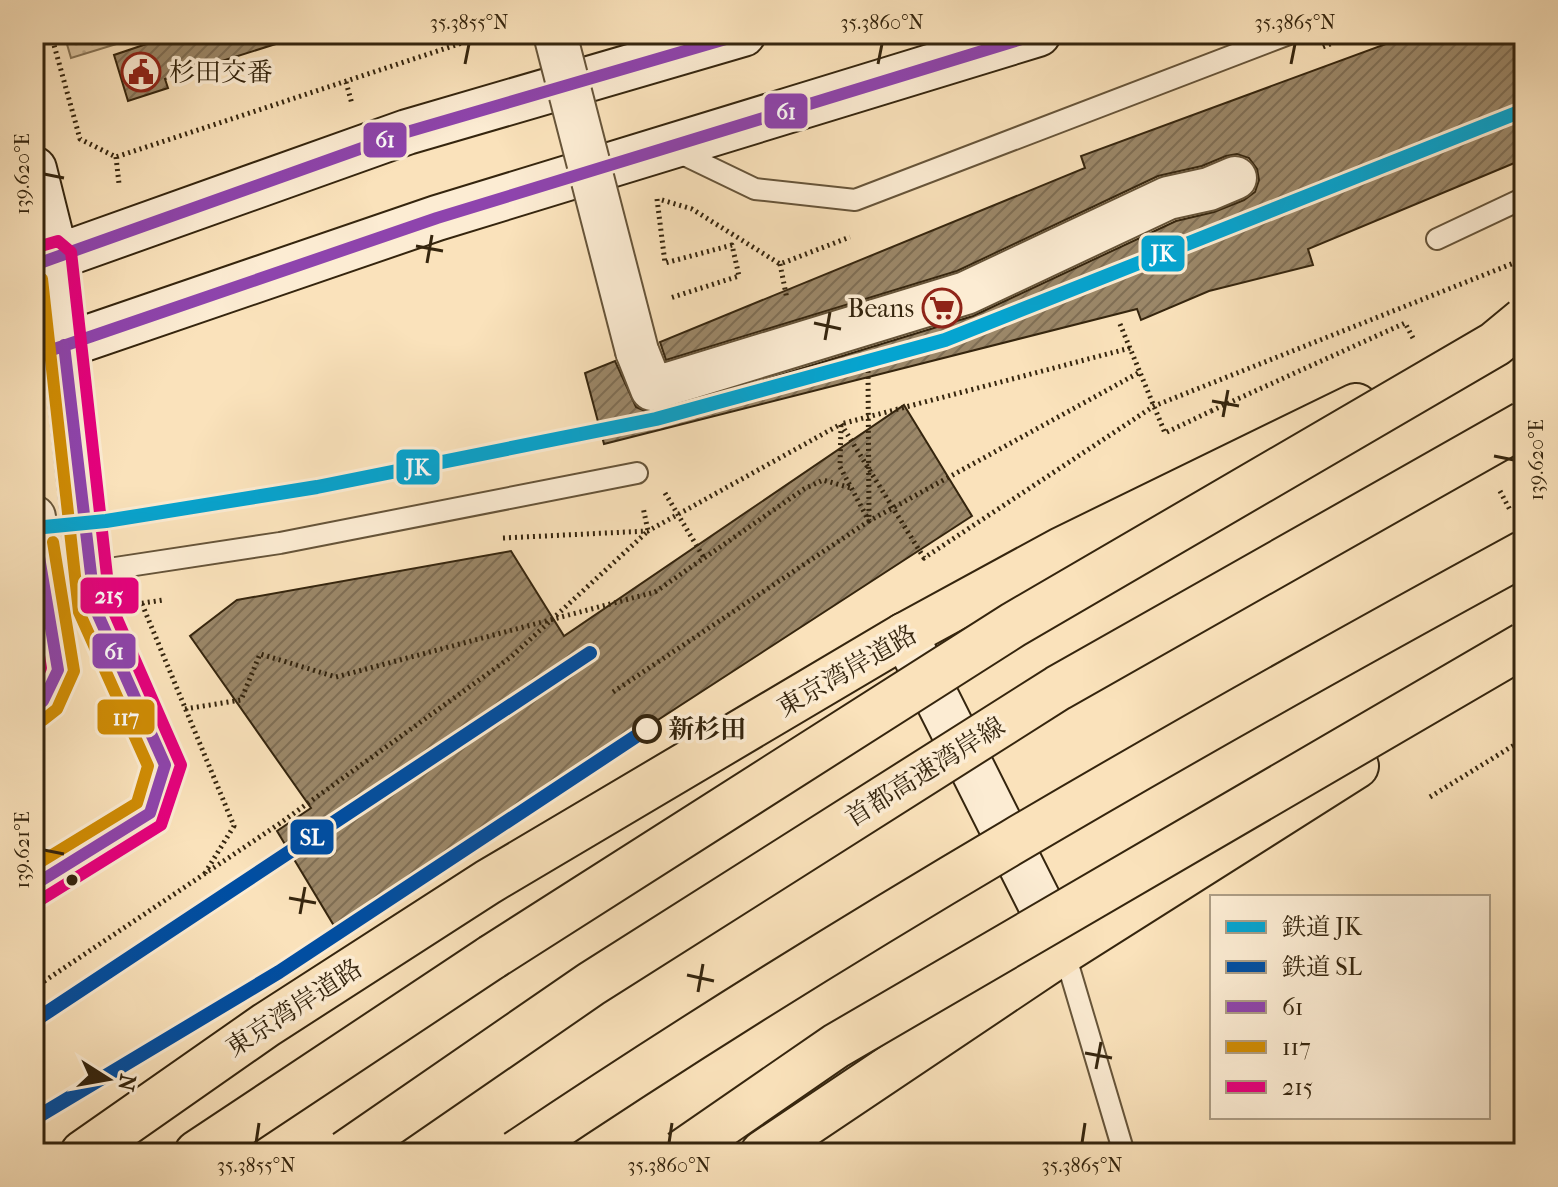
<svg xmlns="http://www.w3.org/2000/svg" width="1558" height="1187" font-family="'IM FELL French Canon','Noto Serif JP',serif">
<defs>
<pattern id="park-dots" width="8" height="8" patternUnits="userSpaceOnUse" patternTransform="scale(2)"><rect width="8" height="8" fill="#d9c29e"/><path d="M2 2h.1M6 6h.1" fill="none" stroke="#bba787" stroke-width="1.8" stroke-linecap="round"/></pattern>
<pattern id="building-hatch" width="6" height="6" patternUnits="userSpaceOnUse" patternTransform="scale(2)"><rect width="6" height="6" fill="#9b8768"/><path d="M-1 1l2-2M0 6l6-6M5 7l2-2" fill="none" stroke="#7f6e54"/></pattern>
</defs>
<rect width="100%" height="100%" fill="#fae2bb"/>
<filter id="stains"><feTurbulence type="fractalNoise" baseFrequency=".0025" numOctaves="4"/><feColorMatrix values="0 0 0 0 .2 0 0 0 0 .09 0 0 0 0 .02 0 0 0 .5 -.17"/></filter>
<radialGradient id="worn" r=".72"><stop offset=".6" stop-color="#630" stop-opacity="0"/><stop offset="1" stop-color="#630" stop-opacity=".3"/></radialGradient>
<path fill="url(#park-dots)" stroke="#877456" stroke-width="2" d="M64,34H149L71,58Z"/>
<path fill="url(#building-hatch)" stroke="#35250e" stroke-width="2" d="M176,34H278L279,43L165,79L168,88L128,101L114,55Z
M1413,34H1524V159L1308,249L1313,265L1209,291L1141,320L1137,309L604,444L585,373L615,361L636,407L647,412H659L973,316L1176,221L1214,212L1244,200L1255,192L1259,180L1257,169L1249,158L1237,154L1226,156L1202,166L1158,176L957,271L666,360L660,342L1085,168L1081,156Z
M904,405L972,516L336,929L277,831L311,808L190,636L237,600L511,551L564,636Z"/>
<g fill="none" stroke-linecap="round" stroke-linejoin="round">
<g stroke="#665439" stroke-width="24">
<path id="lane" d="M674,150L755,189L855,200L1289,34
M1437,239L1524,198
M34,707C75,682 48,614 40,577
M34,885L150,813L165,765L95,608L89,572L280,543L637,473
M1064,951L1124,1153"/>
</g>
<g stroke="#665439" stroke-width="46">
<path id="street" d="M64,345L89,572
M637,351L652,389L966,293L1168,198L1209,189L1235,178
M34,517L40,577"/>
</g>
<g stroke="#35250e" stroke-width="48">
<path id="secondary" d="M34,169L56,257L64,345
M34,265L407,132L743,34
M34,356L437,218L1038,34
M34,577L89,572
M905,635L1064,951"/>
</g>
<g stroke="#35250e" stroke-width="48">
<path id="highway" d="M83,1153L266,1025L488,882L905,635L1061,550L1356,406
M197,1153L492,957
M763,1153L1064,951L1356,766"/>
</g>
<path stroke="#35250e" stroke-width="5" stroke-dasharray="2 4" stroke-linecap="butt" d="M51,34L80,139L116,157L489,34
M1323,47L1355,34
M346,82L352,104
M116,157L119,184
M657,199L665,263L732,245L739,276L670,298
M662,200L692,209L780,264L850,237
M780,264L787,299
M1120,324L1165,433L1211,411
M1130,348L841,424L840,467L869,521L1140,372
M665,493L704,558
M503,538L648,531L841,424L924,558L1154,406L1524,259
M142,604L234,826L205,873
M130,605L163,600
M613,692L869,521L868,370
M185,709L241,700L260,654L336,677L655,592L804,489L823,480L851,488
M1430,797L1524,739
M34,988L279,824L511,657L648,531L643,507"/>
<use href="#lane" stroke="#fcecd3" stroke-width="20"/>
<use href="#street" stroke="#fcecd3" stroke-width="42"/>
<use href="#secondary" stroke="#fcecd3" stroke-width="44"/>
<use href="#highway" stroke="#fae2bb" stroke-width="44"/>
<g stroke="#665439" stroke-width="46" stroke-linecap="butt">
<path id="street-bridge" d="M555,34L637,351"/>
</g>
<g stroke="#35250e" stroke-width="48" stroke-linecap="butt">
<path id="highway-bridge" d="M492,957L1013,625L1495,344L1524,320
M346,1153L591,984L1058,688L1524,424
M517,1153C841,935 1181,740 1524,553
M681,1153L836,1046L1524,645"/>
</g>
<path stroke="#35250e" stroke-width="5" stroke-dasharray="2 4" stroke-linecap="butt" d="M1211,411L1405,323L1414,340
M1500,491L1510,510"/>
<use href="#street-bridge" stroke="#fcecd3" stroke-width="42"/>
<use href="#highway-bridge" stroke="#fae2bb" stroke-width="44"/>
<g stroke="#fcecd3" stroke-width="18">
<path id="bus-1" d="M34,265L407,132L743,34
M34,356L437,218L1038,34
M34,707L43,701L58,670L37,545
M34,885L150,813L165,765L95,608L64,345"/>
</g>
<g stroke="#fcecd3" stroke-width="18">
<path id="bus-2" d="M43,720L57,709L74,671L53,542
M34,866L137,803L148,766L79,612L42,279L39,280"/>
</g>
<g stroke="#fcecd3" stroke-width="18">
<path id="bus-3" d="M34,248L58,241L71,252L110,603L181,765L161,825L42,899
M34,624L41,668L34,683"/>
</g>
<use href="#bus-1" stroke="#8e44ad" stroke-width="12"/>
<use href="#bus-2" stroke="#d08c03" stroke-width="12"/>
<use href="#bus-3" stroke="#e5007d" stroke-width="12"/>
<g stroke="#fcecd3" stroke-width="20">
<path id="rail-1" d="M34,528L106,521L317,487L656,419L945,340L1524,110"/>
</g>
<g stroke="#fcecd3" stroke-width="20">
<path id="rail-2" d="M34,1021L590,653
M34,1119L279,972L647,729"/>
</g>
<use href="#rail-1" stroke="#05a4d0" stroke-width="14"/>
<use href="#rail-2" stroke="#004ea2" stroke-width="14"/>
</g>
<path fill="none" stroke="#35250e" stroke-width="3" d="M465,64L469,44M878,64L882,44M1291,64L1295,44M44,174L64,178M416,246L443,251M427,263L432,235M814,323L841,329M825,340L830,312M1212,401L1239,406M1223,417L1228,390M1494,456L1514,460M44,850L64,854M289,898L316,903M300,914L305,887M687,975L714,981M698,992L703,964M1085,1053L1112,1058M1096,1069L1101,1042M256,1143L259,1123M669,1143L672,1123M1082,1143L1085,1123"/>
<defs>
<g id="civic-ring" transform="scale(2)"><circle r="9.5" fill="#fcecd3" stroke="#8f2418" stroke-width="1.5"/><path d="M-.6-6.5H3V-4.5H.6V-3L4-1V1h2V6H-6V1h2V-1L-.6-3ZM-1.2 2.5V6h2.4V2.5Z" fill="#8f2418"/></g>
<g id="supermarket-ring" transform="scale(2)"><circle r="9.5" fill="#fcecd3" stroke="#8f2418" stroke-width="1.5"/><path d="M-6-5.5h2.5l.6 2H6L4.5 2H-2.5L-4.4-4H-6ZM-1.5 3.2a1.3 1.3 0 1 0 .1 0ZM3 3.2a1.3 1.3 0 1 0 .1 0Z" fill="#8f2418"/></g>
</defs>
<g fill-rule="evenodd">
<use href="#civic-ring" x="141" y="72"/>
<use href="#supermarket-ring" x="942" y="308"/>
</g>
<circle fill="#fcecd3" stroke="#35250e" stroke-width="4" cx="647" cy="729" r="13"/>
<circle fill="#35250e" stroke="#fcecd3" stroke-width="3" cx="72" cy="880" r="7"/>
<g text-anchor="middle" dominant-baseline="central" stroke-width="7" stroke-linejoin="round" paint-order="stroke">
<g font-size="26" fill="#35250e" stroke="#fcecd3" text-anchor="start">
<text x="169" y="72">杉田交番</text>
<text x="914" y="308" text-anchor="end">Beans</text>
</g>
<g font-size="26" fill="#35250e" stroke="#fcecd3">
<text transform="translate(847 671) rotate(-30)">東京湾岸道路</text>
<text transform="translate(925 772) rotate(-32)">首都高速湾岸線</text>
<text transform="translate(294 1008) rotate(-33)">東京湾岸道路</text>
</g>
<g font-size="26" font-weight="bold" fill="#35250e" stroke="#fcecd3" text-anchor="start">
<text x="668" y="729">新杉田</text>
</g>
</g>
<g stroke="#fcecd3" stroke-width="3">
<rect x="763" y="92" width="46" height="38" rx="8" fill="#8e44ad"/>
<rect x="362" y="121" width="46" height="38" rx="8" fill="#8e44ad"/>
<rect x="1140" y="234" width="46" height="39" rx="8" fill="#05a4d0"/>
<rect x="395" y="448" width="46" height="38" rx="8" fill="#05a4d0"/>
<rect x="79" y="576" width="61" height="39" rx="8" fill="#e5007d"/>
<rect x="91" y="632" width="46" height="38" rx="8" fill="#8e44ad"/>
<rect x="96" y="698" width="60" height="38" rx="8" fill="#d08c03"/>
<rect x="289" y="818" width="46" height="38" rx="8" fill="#004ea2"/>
</g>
<g font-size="22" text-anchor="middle" font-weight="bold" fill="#fff">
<text x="786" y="119">61</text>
<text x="385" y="147">61</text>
<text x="1163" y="261">JK</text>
<text x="418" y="475">JK</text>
<text x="109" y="603">215</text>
<text x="114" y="659">61</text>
<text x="126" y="725">117</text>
<text x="312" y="845">SL</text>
</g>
<rect width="1558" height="1187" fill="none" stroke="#fae2bb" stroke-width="88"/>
<rect x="1210" y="895" width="280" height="224" fill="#fcecd3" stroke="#ac9c84" stroke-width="2"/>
<rect x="1226" y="921" width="40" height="12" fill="#05a4d0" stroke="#ac9c84" stroke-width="2"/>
<text x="1282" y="935" font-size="24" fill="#35250e">鉄道 JK</text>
<rect x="1226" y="961" width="40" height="12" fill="#004ea2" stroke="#ac9c84" stroke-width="2"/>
<text x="1282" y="975" font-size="24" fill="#35250e">鉄道 SL</text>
<rect x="1226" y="1001" width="40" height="12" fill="#8e44ad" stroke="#ac9c84" stroke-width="2"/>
<text x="1282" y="1015" font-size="24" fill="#35250e">61</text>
<rect x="1226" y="1041" width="40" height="12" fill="#d08c03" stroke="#ac9c84" stroke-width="2"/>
<text x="1282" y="1055" font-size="24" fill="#35250e">117</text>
<rect x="1226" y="1081" width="40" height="12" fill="#e5007d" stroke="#ac9c84" stroke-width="2"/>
<text x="1282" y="1095" font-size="24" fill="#35250e">215</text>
<g transform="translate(108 1079) rotate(101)" stroke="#fcecd3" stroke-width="6" paint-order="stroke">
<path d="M0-6L14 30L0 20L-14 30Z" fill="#35250e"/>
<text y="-12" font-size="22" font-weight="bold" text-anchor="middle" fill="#35250e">N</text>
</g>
<rect x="44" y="44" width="1470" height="1099" fill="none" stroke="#35250e" stroke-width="3"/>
<g font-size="20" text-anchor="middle" fill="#35250e">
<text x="469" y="29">35.3855°N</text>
<text x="882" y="29">35.3860°N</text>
<text x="1295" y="29">35.3865°N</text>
<text transform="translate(22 174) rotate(-90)" y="7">139.620°E</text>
<text transform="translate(1536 460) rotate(-90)" y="7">139.620°E</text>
<text transform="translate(22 850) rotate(-90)" y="7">139.621°E</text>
<text x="256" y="1172">35.3855°N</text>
<text x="669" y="1172">35.3860°N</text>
<text x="1082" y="1172">35.3865°N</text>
</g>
<rect width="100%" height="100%" filter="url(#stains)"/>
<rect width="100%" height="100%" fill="url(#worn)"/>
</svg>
